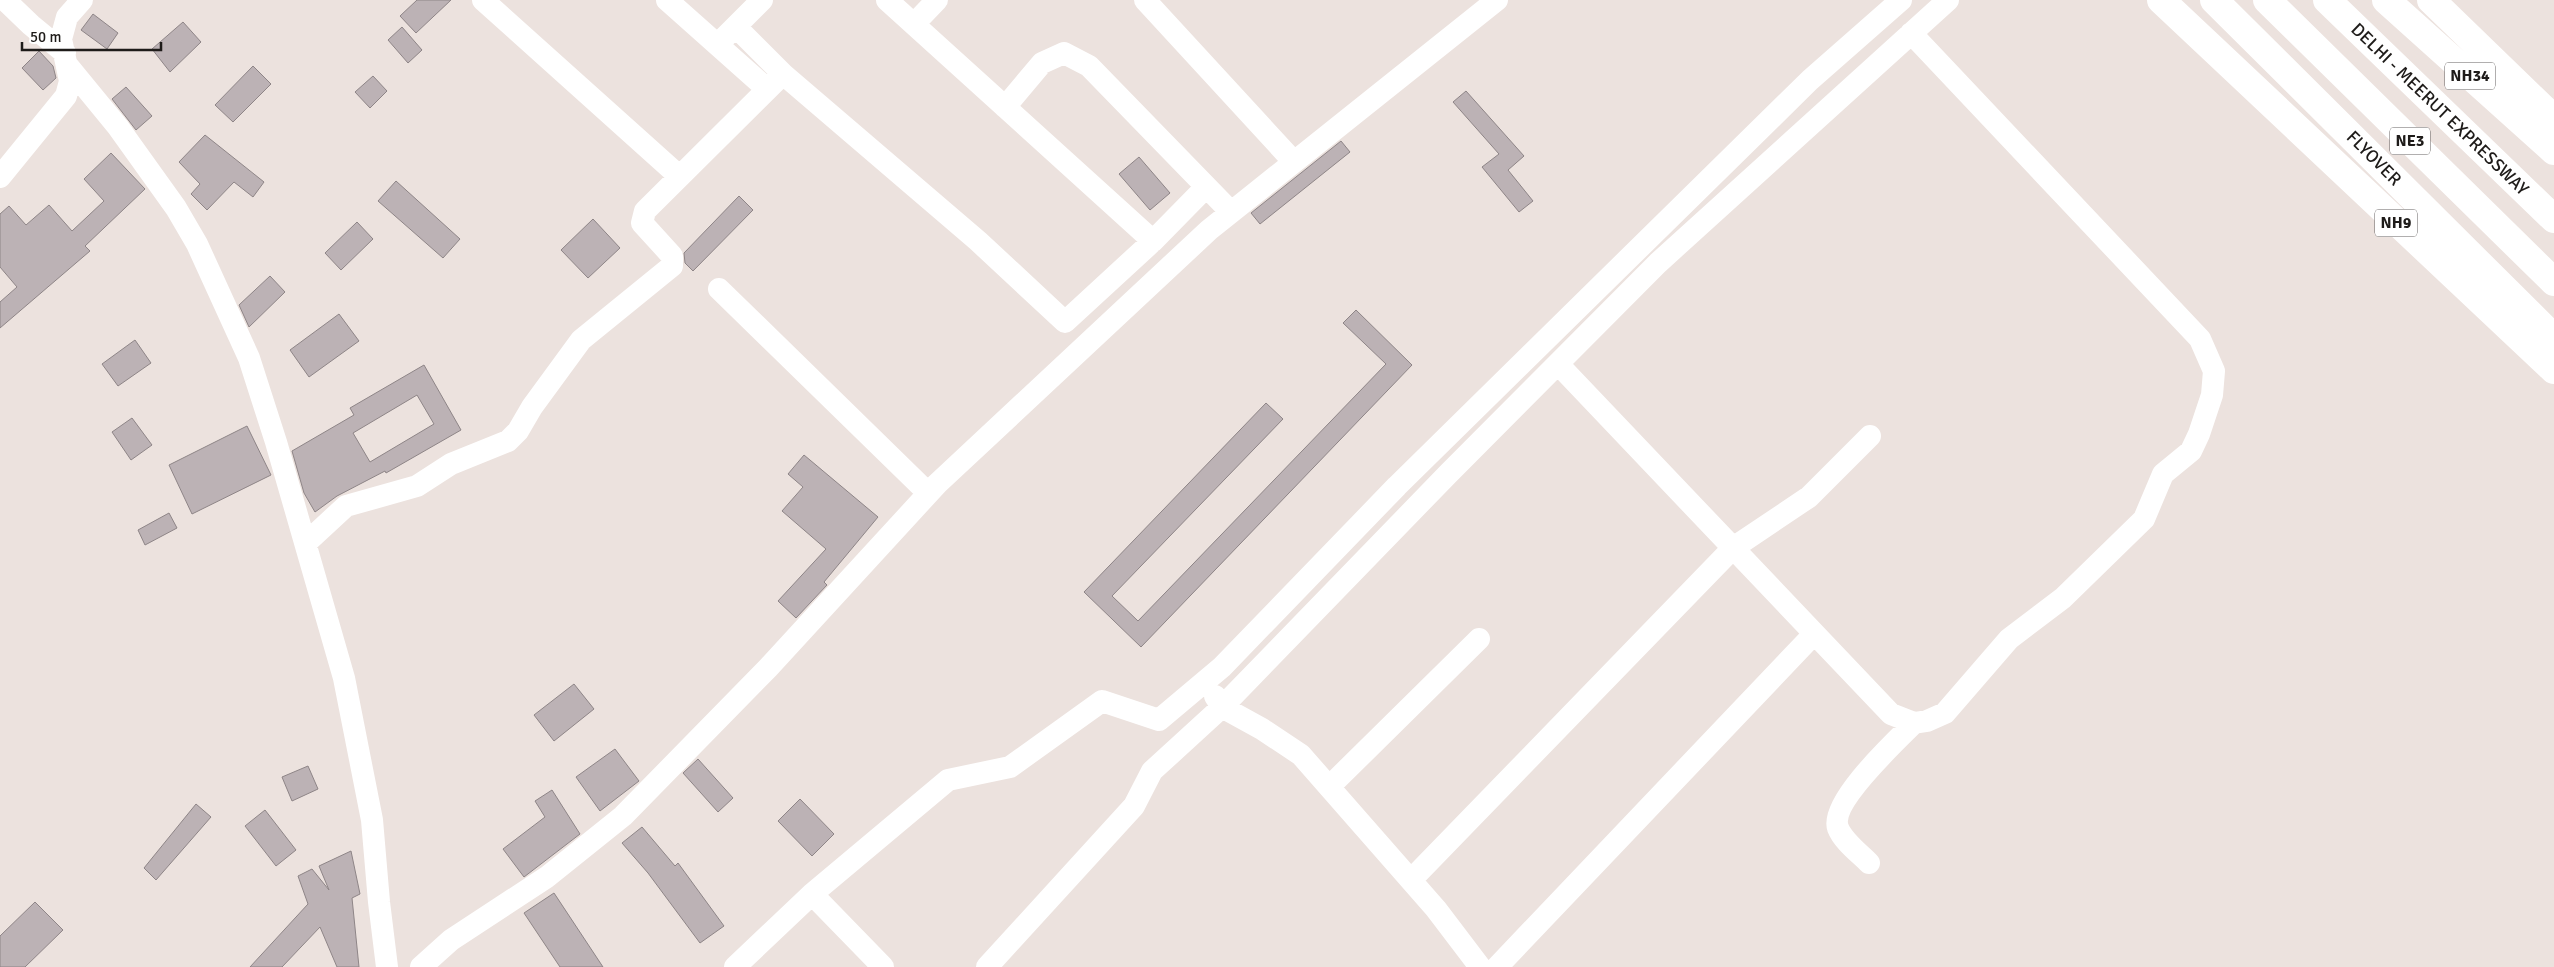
<svg xmlns="http://www.w3.org/2000/svg" width="2554" height="967" font-family="Signika,sans-serif">
<rect width="100%" height="100%" fill="#ece2de"/>
<path fill="#bcb2b5" stroke="#8e8587" fill-rule="evenodd" d="M417,0H451L416,33L400,16Z
M93,14L118,33L107,49L81,30Z
M183,22L201,42L170,72L152,49Z
M402,27L422,50L408,63L388,40Z
M39,51L53,66L56,78L43,90L22,68Z
M253,66L271,84L233,122L215,105Z
M373,76L387,91L370,108L355,92Z
M126,87L152,116L136,130L112,99Z
M1466,91L1524,156L1508,170L1533,201L1519,212L1482,167L1499,154L1453,102Z
M205,135L264,182L253,197L234,182L207,210L191,194L200,184L179,162Z
M1341,141L1350,152L1260,224L1251,213Z
M111,153L145,189L85,246L90,251L0,328V302L17,287L0,267V214L9,206L26,225L49,205L72,231L104,201L84,179Z
M1139,157L1170,193L1150,210L1119,174Z
M396,181L460,239L443,258L378,201Z
M739,196L753,210L693,271L685,263L684,253Z
M593,219L620,248L588,278L561,250Z
M357,222L373,239L341,270L325,253Z
M270,276L285,292L249,327L239,305Z
M1356,310L1412,365L1141,647L1084,592L1266,403L1283,419L1112,596L1138,621L1386,364L1343,323Z
M339,314L359,341L309,377L290,350Z
M135,340L151,363L118,386L102,364Z
M424,365L461,430L386,473L385,471L337,496L315,512L304,493L292,451L354,415L350,408ZM417,395L434,424L370,462L353,433Z
M132,418L152,445L131,460L112,432Z
M247,426L271,475L192,514L169,465Z
M804,455L878,517L824,582L827,585L796,618L778,601L826,549L782,511L803,487L788,474Z
M169,513L177,528L145,545L138,530Z
M574,684L594,709L554,741L534,715Z
M615,749L639,781L600,811L576,777Z
M698,759L733,798L718,812L683,773Z
M308,766L318,789L292,801L282,777Z
M552,790L580,834L524,877L503,849L545,817L535,801Z
M800,799L834,834L812,856L778,821Z
M196,804L211,817L156,880L144,868Z
M265,810L296,850L276,866L245,826Z
M642,827L675,866L678,863L724,926L700,943L648,873L622,843Z
M351,851L360,894L352,898L359,967H337L320,927L282,967H250L308,904L298,876L312,869L329,890L319,866Z
M554,893L603,967H560L524,913Z
M35,902L63,930L25,967H0V936Z"/>
<g fill="none" stroke-linecap="round" stroke-linejoin="round">
<path stroke="#fff" stroke-width="22" d="M5,0L31,25L65,53
M483,0L679,176
M667,0L767,89
M887,0L1153,241
M1145,0L1294,162
M914,24L937,0
M736,27L783,74L978,241L1065,322L1153,241L1206,187
M725,37L762,0
M68,66L118,127L176,208L197,244L249,358L276,442L344,678L372,820L379,902L387,967
M1005,107L1042,63L1064,53L1089,66L1231,212
M0,177L66,96L70,81L61,39L67,17L82,0
M719,289L928,493
M1558,364L1891,714L1914,723L1927,721L1945,713L2009,639L2063,598L2144,519L2163,474L2191,451L2199,434L2212,395L2214,371L2200,339L1911,33
M306,543L346,506L417,486L451,464L508,441L518,431L532,407L581,340L672,266V256L642,223L645,211L783,74
M1215,696L1222,707L1262,729L1301,755L1436,909L1480,967
M1329,787L1479,639
M1869,863C1859,853 1843,841 1838,828C1829,803 1897,740 1914,723
M1411,880L1733,548L1809,497L1870,436
M812,894L883,967
M421,967L451,940L547,877L623,816L768,668L937,484L1209,230L1497,0
M735,967L812,894L948,780L1010,767L1102,701L1159,720L1222,667L1397,486L1810,80L1901,0
M987,967L1134,806L1152,771L1222,707L1448,474L1658,263L1948,0
M1497,967L1814,634"/>
<path stroke="#fff" stroke-width="28" d="M2161,0L2554,370
M2214,0L2554,338
M2267,0L2554,282
M2327,0L2554,219
M2386,0L2554,151
M2431,0L2554,119"/>
</g>
<g text-anchor="middle" dominant-baseline="central" stroke-width="4" stroke-linejoin="round" paint-order="stroke">
<g fill="#fff" stroke="#625f5e" stroke-width="1">
<rect x="2445" y="62.5" width="50" height="27" rx="4"/>
<rect x="2390" y="127.5" width="40" height="27" rx="4"/>
<rect x="2375" y="209.5" width="42" height="27" rx="4"/>
</g>
<g font-size="16" font-weight="bold" fill="#1e1b19">
<text x="2470" y="76">NH34</text>
<text x="2410" y="141">NE3</text>
<text x="2396" y="223">NH9</text>
</g>
<g font-size="18" fill="#1e1b19" stroke="#fff">
<text transform="translate(2440 109) rotate(44)">DELHI - MEERUT EXPRESSWAY</text>
<text transform="translate(2374 158) rotate(45)">FLYOVER</text>
</g>
</g>
<path d="M22 42v8h139v-8" fill="none" stroke="#1e1b19" stroke-width="2.5"/>
<text x="30" y="42" font-size="15" fill="#1e1b19" stroke="#ffffff" stroke-width="4" paint-order="stroke">50 m</text>
</svg>
